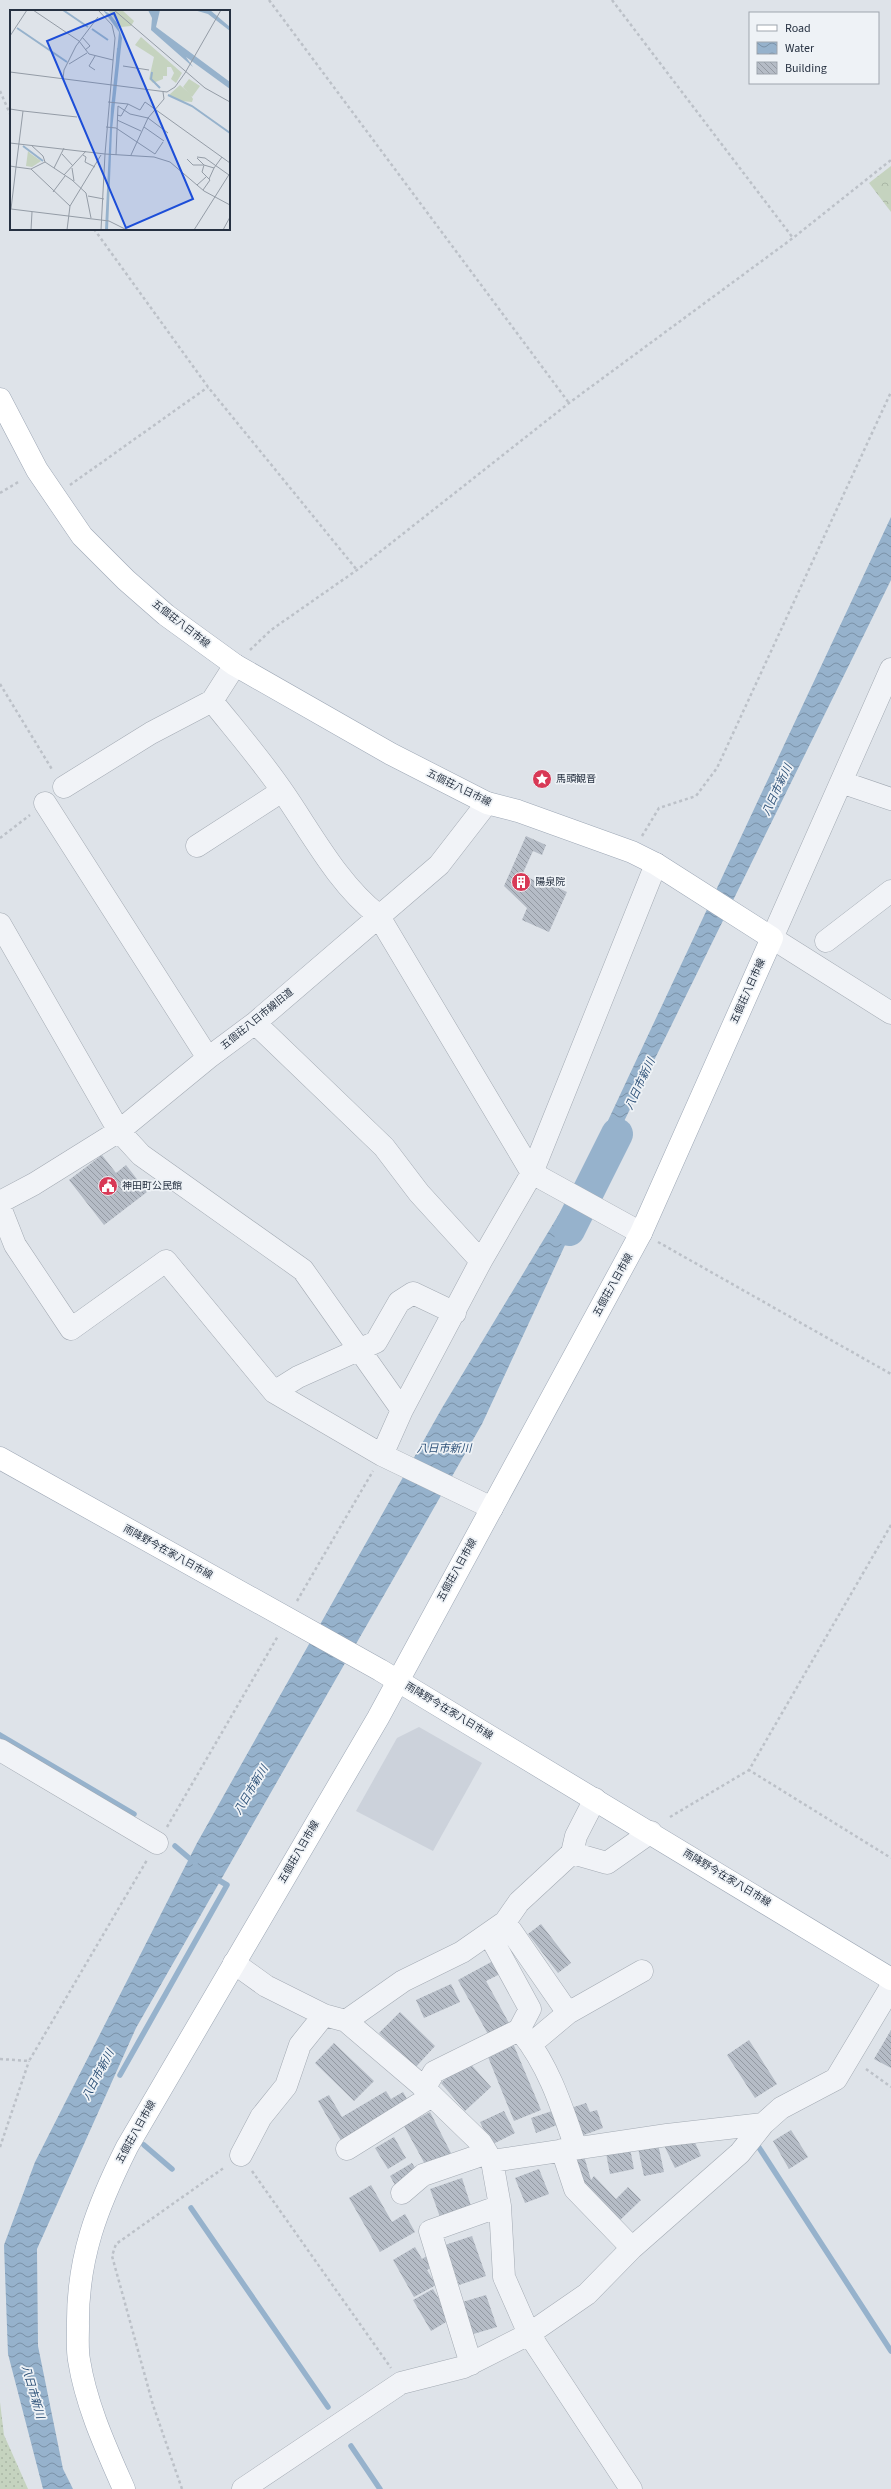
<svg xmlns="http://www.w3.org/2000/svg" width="891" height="2489" font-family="'Source Sans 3','Noto Sans JP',sans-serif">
<defs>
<pattern id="grass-dots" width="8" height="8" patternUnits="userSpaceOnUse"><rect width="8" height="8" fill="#c5d3bf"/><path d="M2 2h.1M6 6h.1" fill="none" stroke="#a9b6a5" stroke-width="1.8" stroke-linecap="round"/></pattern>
<pattern id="park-crowns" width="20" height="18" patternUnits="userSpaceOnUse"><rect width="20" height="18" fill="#c5d3bf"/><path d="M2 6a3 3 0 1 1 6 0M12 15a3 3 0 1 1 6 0" fill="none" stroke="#a9b6a5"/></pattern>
<pattern id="water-waves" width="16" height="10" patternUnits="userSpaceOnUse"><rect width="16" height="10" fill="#96b2cc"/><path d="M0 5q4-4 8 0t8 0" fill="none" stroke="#7a91a7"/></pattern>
<pattern id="building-back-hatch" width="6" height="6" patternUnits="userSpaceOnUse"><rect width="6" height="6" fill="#b5bcc6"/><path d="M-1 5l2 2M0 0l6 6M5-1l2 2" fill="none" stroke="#9399a2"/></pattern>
</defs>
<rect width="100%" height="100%" fill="#dee3e9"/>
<path fill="#ccd2db" d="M419,1727L482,1763L433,1851L356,1811L397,1738Z"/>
<path fill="url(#grass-dots)" d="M0,2402L4,2435L28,2489H0Z"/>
<path fill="url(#park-crowns)" d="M891,166V212L869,183Z"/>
<path fill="url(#water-waves)" d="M891,517V580L598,1174L482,1424L136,2028L37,2249L38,2346L63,2469L73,2489H43L8,2354L4,2245L35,2162L197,1843L442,1408L582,1176Z"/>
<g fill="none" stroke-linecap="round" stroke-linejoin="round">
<path stroke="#96b2cc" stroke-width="5.5" d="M0,1735L134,1814
M175,1846L195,1863
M120,2075L227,1885L215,1878
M144,2145L172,2169
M758,2146L891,2351
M191,2208L328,2407
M351,2446L380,2489"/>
<path stroke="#96b2cc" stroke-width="32" d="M569,1230L617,1134"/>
</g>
<path fill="url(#building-back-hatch)" d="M526,836L546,845L542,855L533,851L522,875L534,880L539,885L541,880L567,892L549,932L522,920L527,908L504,886Z
M102,1155L116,1173L126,1165L147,1192L104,1225L69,1180Z
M541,1924L571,1963L558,1973L528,1934Z
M493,1961L500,1974L486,1981L510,2025L489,2036L458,1980Z
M451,1984L460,2002L424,2018L416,2000Z
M400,2012L435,2046L415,2068L379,2033Z
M891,2030V2068L874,2059Z
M749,2040L777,2084L755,2098L727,2055Z
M512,2041L541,2110L514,2121L486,2052Z
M334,2043L374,2081L354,2101L315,2063Z
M467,2060L491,2087L465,2111L441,2083Z
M386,2091L391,2099L403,2092L411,2106L343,2144L318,2101L329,2095L342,2117Z
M586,2103L590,2112L597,2110L603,2128L581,2136L571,2108Z
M504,2111L515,2133L491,2145L480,2122Z
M552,2111L557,2125L536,2133L531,2118Z
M430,2112L451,2153L426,2166L404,2126Z
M791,2130L808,2157L789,2169L773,2141Z
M692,2136L701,2156L675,2168L661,2139Z
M394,2137L406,2158L388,2169L375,2148Z
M657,2139L664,2172L644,2176L637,2144Z
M629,2143L634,2169L610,2174L605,2148Z
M584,2156L591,2180L594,2176L616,2199L628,2187L641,2200L616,2224L580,2188L572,2160Z
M412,2163L418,2173L395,2185L390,2176Z
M539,2169L549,2194L525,2203L515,2178Z
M462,2178L471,2206L440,2217L430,2189Z
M371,2185L392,2222L405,2214L415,2232L380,2252L349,2198Z
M472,2236L486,2276L459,2285L445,2245Z
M415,2247L422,2259L428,2255L434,2266L427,2270L436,2285L414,2297L393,2260Z
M433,2289L451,2319L431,2331L413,2300Z
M486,2295L497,2327L470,2335L459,2303Z"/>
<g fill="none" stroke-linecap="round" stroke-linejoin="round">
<g stroke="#a3aab3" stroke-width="23">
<path id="minor" d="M891,669L772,938L891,1013
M212,701L235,665
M841,782L891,799
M64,787L151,733L212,701C236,731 262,761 283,792C312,834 338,884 378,915L532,1173L641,1233
M45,803L208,1058
M197,846L282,791
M0,924L119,1131L141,1155L303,1270L402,1410
M826,941L891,891
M255,1023L384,1147L419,1193L481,1261
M0,1202L34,1184L119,1131L208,1058L255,1023L439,865L487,803
M0,1207L15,1245L71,1329L166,1261L274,1392L382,1455L492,1508
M274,1392L298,1377L376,1342L399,1302L413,1293L455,1313
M382,1455L402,1410L481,1261L532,1173L656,864
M0,1750L157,1843
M572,1853L607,1863L651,1832
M505,1922L568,2013
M234,1963L266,1986L324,2015L346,2021L421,2085L481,2143L492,2161L500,2206L504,2277L529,2334L631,2489
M346,2021L403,1981L462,1952L505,1922L519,1902L572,1853L576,1836L595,1799
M522,2033C549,2066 562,2108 576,2148
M531,2044L568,2013L642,1971
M424,2089L434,2072L519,2030L530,2009L489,1934
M347,2149L432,2096
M562,2150L575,2189L632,2248
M241,2155L261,2117L286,2086L300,2045L324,2015
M492,2161L667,2135L763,2124
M402,2193L423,2175L487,2153
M471,2364L430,2231L500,2206
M243,2489L401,2383L464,2367L529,2334L587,2294L632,2248L740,2153L763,2124L781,2108L836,2079L891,1987"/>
</g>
<g stroke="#9da7b5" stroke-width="23">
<path id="major" d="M0,399L37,470L82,536L126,580L166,615L235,665L391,754L487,803L518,811L632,852L656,864L772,938L641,1233L378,1718L127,2147C97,2207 77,2258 78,2326C78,2337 77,2349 79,2360C86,2405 106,2448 124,2489
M0,1458L380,1670L891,1979"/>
</g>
<path stroke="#bcc1c8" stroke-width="2.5" stroke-dasharray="3 3" stroke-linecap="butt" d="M269,0L569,403
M612,0L793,238
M0,91L11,116
M94,229L208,387L357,570
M70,485L208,387
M0,493L20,481
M250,650L271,630L357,570L569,403L793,238L891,160
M0,684L53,771
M642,836L659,808L696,796L717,768L891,392
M0,838L30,815
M658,1242L891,1374
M891,1525L749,1770L891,1858
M297,1601L373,1471
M670,1817L749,1770
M167,1827L278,1636
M0,2059L29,2061L147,1860
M866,2069L891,2087
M0,2147L29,2061
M252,2171L391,2368
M182,2489L153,2405L112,2256L116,2244L225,2167"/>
<use href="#minor" stroke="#f1f3f7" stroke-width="22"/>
<use href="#major" stroke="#fff" stroke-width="22"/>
</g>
<defs>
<g id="sight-disc" transform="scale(1)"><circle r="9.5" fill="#d83956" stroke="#eef2f6"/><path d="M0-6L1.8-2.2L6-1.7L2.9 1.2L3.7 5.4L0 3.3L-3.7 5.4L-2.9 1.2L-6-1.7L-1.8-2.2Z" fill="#fff"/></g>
<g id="building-disc" transform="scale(1)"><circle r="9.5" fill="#d83956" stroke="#eef2f6"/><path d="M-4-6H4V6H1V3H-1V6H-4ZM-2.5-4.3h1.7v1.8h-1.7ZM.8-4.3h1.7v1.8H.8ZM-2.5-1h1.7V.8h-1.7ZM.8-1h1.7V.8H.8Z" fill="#fff"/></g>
<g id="civic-disc" transform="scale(1)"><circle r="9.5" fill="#d83956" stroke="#eef2f6"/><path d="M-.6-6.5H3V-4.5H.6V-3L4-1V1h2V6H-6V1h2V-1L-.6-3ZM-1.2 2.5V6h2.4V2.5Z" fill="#fff"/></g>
</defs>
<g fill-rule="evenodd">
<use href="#sight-disc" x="542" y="779"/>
<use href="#building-disc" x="521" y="882"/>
<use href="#civic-disc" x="108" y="1186"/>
</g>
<g text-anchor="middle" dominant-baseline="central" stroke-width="3.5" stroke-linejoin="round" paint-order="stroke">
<g font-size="10" fill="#263141" stroke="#eef2f6">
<text transform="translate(181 624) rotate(38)">五個荘八日市線</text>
<text transform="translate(459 788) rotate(26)">五個荘八日市線</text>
<text transform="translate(748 991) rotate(-66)">五個荘八日市線</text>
<text transform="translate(257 1019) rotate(-39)">五個荘八日市線旧道</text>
<text transform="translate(613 1285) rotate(-61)">五個荘八日市線</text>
<text transform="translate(168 1552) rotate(29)">雨降野今在家八日市線</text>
<text transform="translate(457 1570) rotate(-61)">五個荘八日市線</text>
<text transform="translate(449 1711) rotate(31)">雨降野今在家八日市線</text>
<text transform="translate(299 1852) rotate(-60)">五個荘八日市線</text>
<text transform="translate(727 1878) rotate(31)">雨降野今在家八日市線</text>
<text transform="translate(136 2132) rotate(-61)">五個荘八日市線</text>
</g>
<g font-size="10" fill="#263141" stroke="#eef2f6" text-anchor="start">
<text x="556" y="779">馬頭観音</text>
<text x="535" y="882">陽泉院</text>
<text x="122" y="1186">神田町公民館</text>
</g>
<g font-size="11" font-style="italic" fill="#2d5178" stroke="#eef2f6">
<text transform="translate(777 790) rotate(-65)">八日市新川</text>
<text transform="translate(640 1084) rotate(-65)">八日市新川</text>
<text x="444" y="1448">八日市新川</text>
<text transform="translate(251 1790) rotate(-59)">八日市新川</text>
<text transform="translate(98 2075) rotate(-62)">八日市新川</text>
<text transform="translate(33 2392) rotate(74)">八日市新川</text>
</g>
</g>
<g transform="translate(10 10)">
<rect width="220" height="220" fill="#dee3e9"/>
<path d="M98,0H112L124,11L121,16L111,17Z" fill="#c5d3bf"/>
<path d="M131,27L172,63L166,73L161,69L164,63L161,57H157V66H153V69L143,73L139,69L144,47L125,35ZM170,75L180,84L183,89L182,92L171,91L159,85Z" fill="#c5d3bf"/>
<path d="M179,69L190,76L182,87L173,77ZM18,141L21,144L31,151L22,157L16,156Z" fill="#c5d3bf"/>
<path d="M93,0L100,4L107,13L112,28L102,120L98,220H95L101,98L109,22ZM138,0H150L146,17L220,72V79L176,47L183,57L141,20L142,8ZM184,0H200L220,17V21L198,4Z" fill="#96b2cc"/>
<path fill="none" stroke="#96b2cc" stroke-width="2" d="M53,0L78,17M7,18L57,52M82,19L98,30M107,55L108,38M142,62L141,69L150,78M158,85L182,96L220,123M13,136L33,151"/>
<path fill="none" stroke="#949ca6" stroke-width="1" d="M23,0L69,31L79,44L103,50M88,0L102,15L105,28L95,144L144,147L160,152L194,181L220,195M104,0L195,78L220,92M0,26L17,0M72,27L80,36L75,40M85,46L79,56L85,60M59,54L77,43M113,56L139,60M0,62L157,82L165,77L175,63L211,0M53,69L54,60L66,36L88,7M98,92L118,94L130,100L135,92L220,153M108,96L120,104L138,108L158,123M0,99L13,101L6,157L0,156M13,101L67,107M107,105L111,106L118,94M107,110L131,121M96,117L106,118L145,144L153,132M134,117L154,131M0,133L95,144L91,220M21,135L33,146L35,152L62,170L76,183L81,208M52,144L63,156M73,145L76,147L75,152L85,157M106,145L108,96M121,145L138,108L154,89L153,82M187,147L195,148L219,165M187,148L194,155L192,162L200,170L193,180M177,149L183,155H193M35,152L21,159L6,157L1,199L99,211L117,220M194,155L204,158L212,147M44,158L54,138M62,158L64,171M21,159L60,196M54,165L76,141M199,169L204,158M187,175L196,167M43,182L55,166M78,186L94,189M21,220L22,202M57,220L60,196L91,145M184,220L220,163M213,220L220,207"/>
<path fill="#1d4ed8" fill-opacity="0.15" stroke="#1d4ed8" stroke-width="2" d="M104,3L183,189L116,218L37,31Z"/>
<rect width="220" height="220" fill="none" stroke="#263141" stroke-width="2"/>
</g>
<rect x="749" y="12" width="130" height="72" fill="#eef2f6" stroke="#9ea5ae"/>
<rect x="757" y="25" width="20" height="6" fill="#ffffff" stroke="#9ea5ae"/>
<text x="785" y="32" font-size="12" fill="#263141">Road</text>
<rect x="757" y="42" width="20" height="12" fill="url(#water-waves)" stroke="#9ea5ae"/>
<text x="785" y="52" font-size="12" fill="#263141">Water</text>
<rect x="757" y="62" width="20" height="12" fill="url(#building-back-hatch)" stroke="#9ea5ae"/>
<text x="785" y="72" font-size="12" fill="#263141">Building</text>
</svg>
